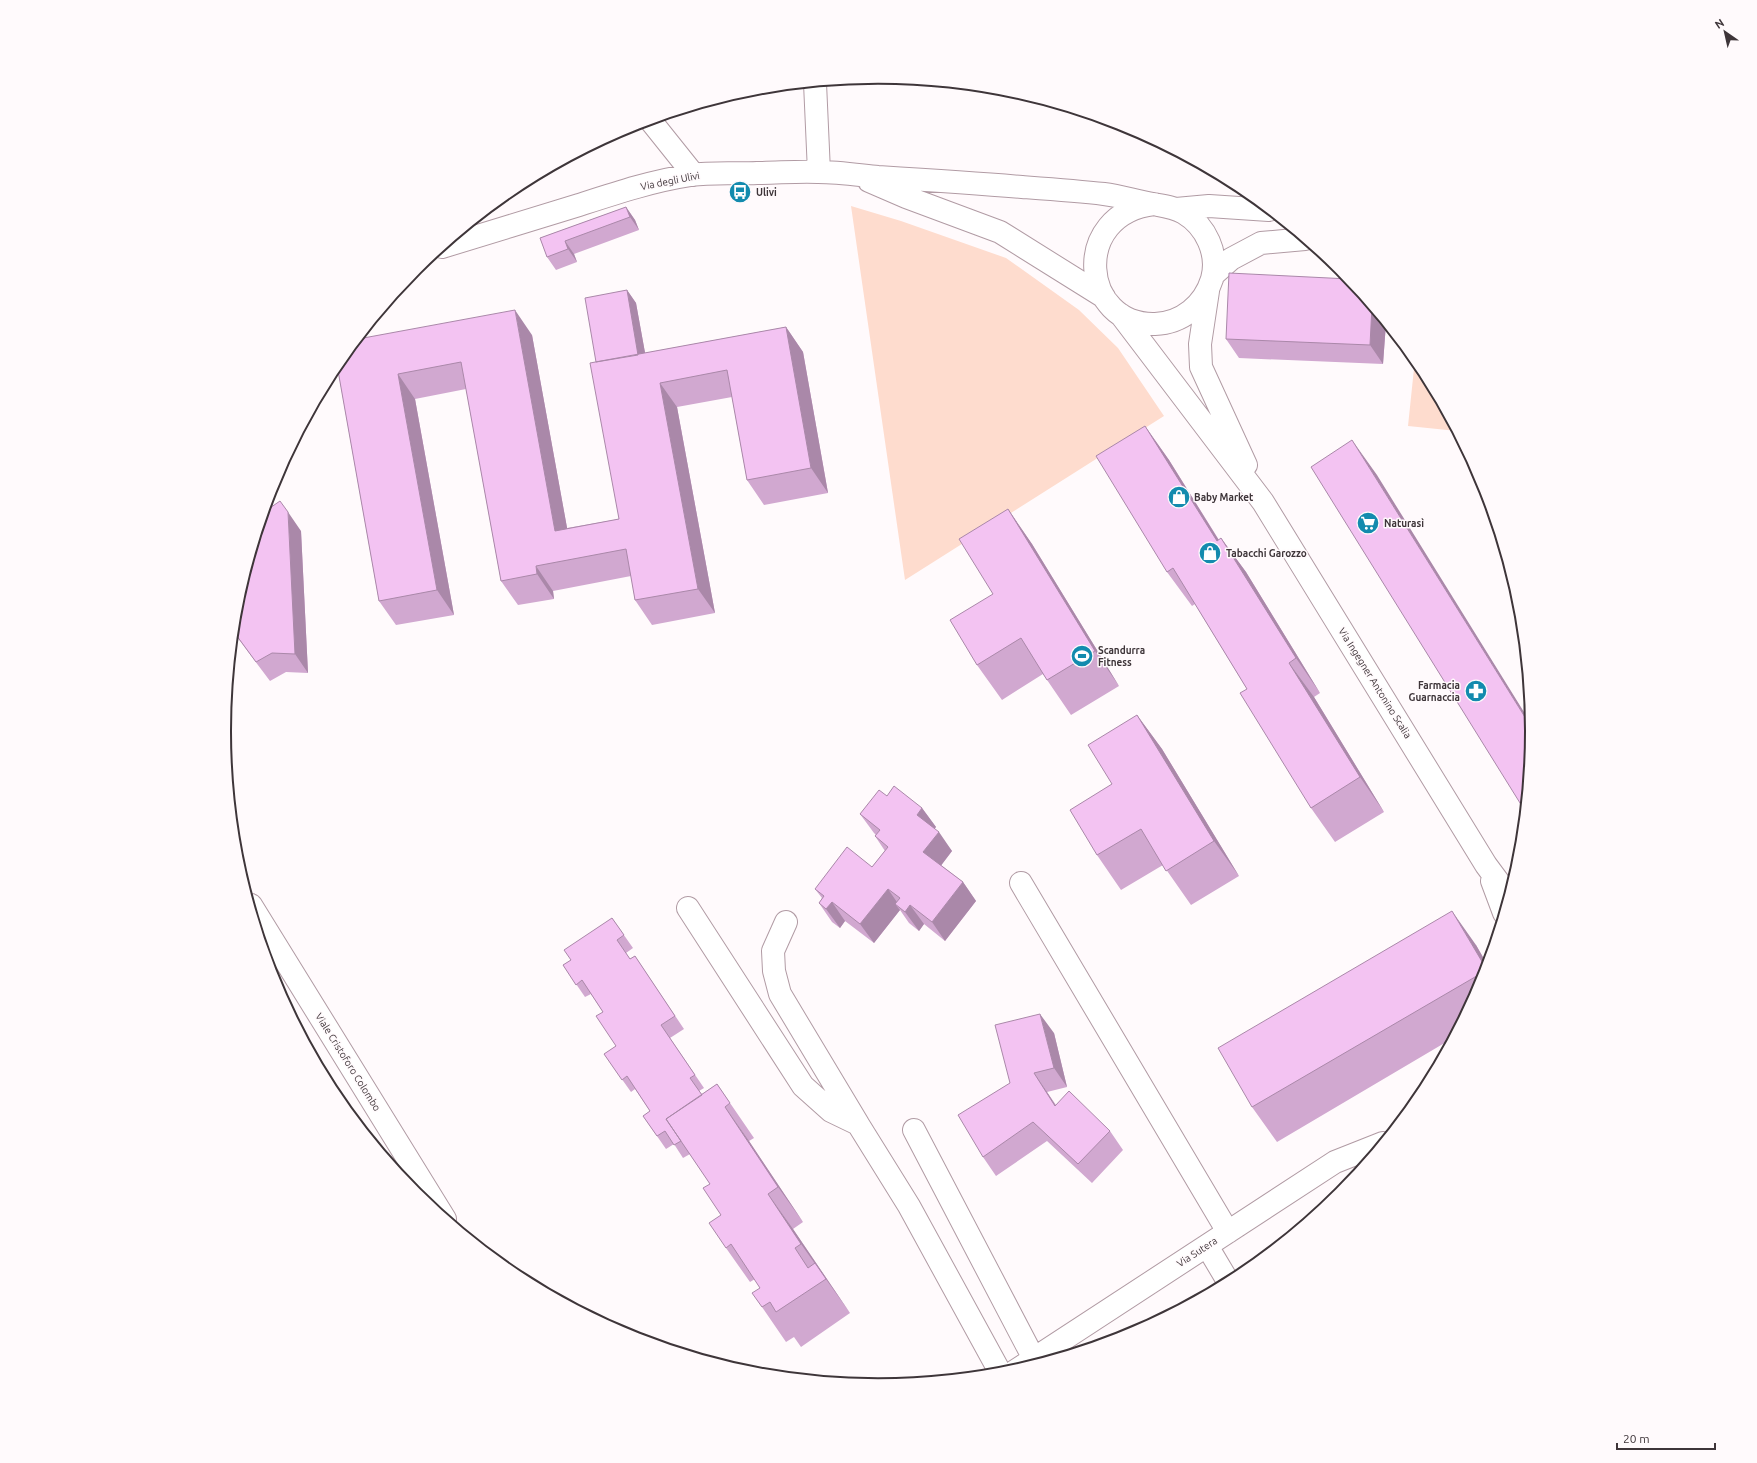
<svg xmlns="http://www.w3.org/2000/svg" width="1757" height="1463" font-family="Ubuntu,sans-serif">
<rect width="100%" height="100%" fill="#fffafc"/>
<path fill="#fedcce" d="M851,206L901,221L1006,258L1079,310L1118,348L1164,416L905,580Z
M1415,359L1423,368L1457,431L1408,426Z"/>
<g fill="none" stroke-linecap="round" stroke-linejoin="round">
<g stroke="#b19ba4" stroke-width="24">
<path id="street" d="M815,83L819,172
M650,120L694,175
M869,181L906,197L1000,232L1104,297
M1176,209L1209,206L1269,210
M442,247C488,233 533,219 579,205C616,193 652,181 691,175C712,172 735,174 757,173C777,173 798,171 818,172C838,172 858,175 878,177C926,180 974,183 1022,187C1049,189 1077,191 1104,194C1120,196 1136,201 1153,204C1164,206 1174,207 1184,213C1206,226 1219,254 1212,279C1204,305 1182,323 1155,324C1081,326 1070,214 1154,204
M1213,275L1231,259L1261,243L1305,239
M1208,291L1200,344L1201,367L1246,465
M1121,315L1263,502L1486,865L1509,896
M1492,881L1504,913
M1021,883L1228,1232
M688,908L803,1086L831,1111L858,1124L909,1206L1001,1374
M786,922L773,951L774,971L780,994L858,1124
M914,1130L1034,1359
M1207,1246L1229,1283
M1015,1371L1335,1162L1383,1143"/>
</g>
<g stroke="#b19ba4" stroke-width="24">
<path id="primary" d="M251,905L445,1219"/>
</g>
<use href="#street" stroke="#fff" stroke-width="22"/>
<use href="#primary" stroke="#fff" stroke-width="22"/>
</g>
<path fill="#d1a8d0" d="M626,207L635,220L639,230L574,254L577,262L556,270L547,257L540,238Z
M1349,279L1386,323L1383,364L1239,358L1226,339Z
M627,290L636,303L645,353L786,327L803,352L828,493L764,505L747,480L732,397L677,407L715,613L652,625L635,600L631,576L553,591L554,599L518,605L501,581L466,389L415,399L454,615L396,625L379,601L337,365L532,335L567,528L619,519L596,362Z
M1145,426L1169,460L1219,540L1221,538L1246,572L1320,693L1314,697L1384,812L1335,842L1311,808L1247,689L1195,604L1192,606L1167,572Z
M1008,509L1032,544L1119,686L1071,715L1043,674L1002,700L977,665L993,594Z
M301,531L308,673L286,672L270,681L234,633L237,604Z
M1137,715L1162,749L1239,876L1191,905L1163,865L1121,890L1097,855L1112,784Z
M887,796L922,808L936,827L934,829L952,851L941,865L963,882L976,901L945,941L924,924L919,931L909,923L900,910L874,943L845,921L840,928L832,922L819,903L822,898L815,889L872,867L885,851L875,836L876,835L874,833L860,814Z
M612,918L633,948L626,953L630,959L635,956L684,1029L670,1038L704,1088L699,1091L702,1094L717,1084L741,1119L754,1138L749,1141L803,1222L793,1229L850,1313L801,1347L794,1337L786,1342L762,1307L760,1288L755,1279L750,1282L726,1248L721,1215L710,1184L690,1154L683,1158L674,1144L666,1149L643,1116L650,1111L635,1089L631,1092L604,1054L616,1046L603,1012L591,994L585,997L563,965L571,960Z
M1476,945L1488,966L1483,982L1453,1038L1277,1142L1252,1107Z
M1054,1033L1067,1087L1047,1092L1056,1105L1110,1131L1123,1150L1092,1183L1047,1141L996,1176L983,1157L1010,1083Z"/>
<path fill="#aa88a9" d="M626,207L635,220L639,230L630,217Z
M565,241L574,254L577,262L568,249Z
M627,290L636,303L650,380L640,367Z
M1372,306L1386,323L1383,364L1370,345Z
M515,310L532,335L572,555L555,531Z
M786,327L803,352L828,493L811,468Z
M398,374L415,399L454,615L437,590Z
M660,383L677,407L715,613L698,589Z
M1145,426L1169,460L1241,576L1217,541Z
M1352,440L1377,475L1532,725L1533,730Z
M1008,509L1032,544L1119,686L1095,651Z
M288,512L301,531L308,673L295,654Z
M1221,538L1246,572L1320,693L1296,658Z
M536,566L553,591L554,599L537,574Z
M1289,663L1314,697L1384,812L1360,777Z
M1137,715L1162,749L1239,876L1214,841Z
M922,808L936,827L930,834L917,815Z
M939,832L952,851L937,871L923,852Z
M963,882L976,901L945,941L932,922Z
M888,889L901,908L895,904L900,910L874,943L860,924Z
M832,902L845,921L840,928L826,909Z
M910,905L924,924L919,931L905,912Z
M1452,911L1476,945L1488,966L1487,970Z
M1040,1014L1054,1033L1067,1087L1054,1068Z
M1034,1073L1047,1092L1068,1125L1055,1106Z
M725,1107L749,1141L803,1222L778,1187Z
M768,1194L793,1229L850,1313L801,1244Z"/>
<path fill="#f3c3f2" stroke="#aa88a9" d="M626,207L630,217L565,241L568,249L547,257L540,238Z
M1229,273L1349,279L1372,306L1370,345L1226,339Z
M627,290L638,355L596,362L585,298Z
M515,310L555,531L619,519L590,363L786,327L811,468L747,480L727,370L660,383L698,589L635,600L626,549L536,566L537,574L501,581L461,362L398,374L437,590L379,601L337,365L358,339Z
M1145,426L1217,541L1221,538L1296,658L1289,663L1360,777L1311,808L1240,693L1247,689L1173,568L1167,572L1096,456Z
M1352,440L1533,730L1525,811L1311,467Z
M280,501L288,512L295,654L272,653L256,662L234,632L237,604L264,512Z
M1008,509L1095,651L1047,680L1021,638L977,665L950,620L993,594L959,539Z
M1137,715L1214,841L1166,871L1141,829L1097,855L1070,810L1112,784L1088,745Z
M894,786L922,808L917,815L939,832L923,852L963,882L932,922L910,905L905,912L895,904L900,898L888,889L860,924L832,902L826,909L819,903L824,896L815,889L847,847L872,867L888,847L875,836L880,830L860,814L879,790L887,796Z
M1452,911L1487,970L1252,1107L1218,1048Z
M612,918L624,935L617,940L630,959L635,956L675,1016L661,1025L695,1075L690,1078L702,1095L666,1119L681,1141L674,1145L665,1131L657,1136L643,1116L650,1111L627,1076L622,1080L604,1054L616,1046L596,1016L603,1012L582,980L576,985L563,965L571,960L564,950Z
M1040,1014L1054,1068L1034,1073L1055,1106L1069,1091L1110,1131L1078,1164L1033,1122L983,1157L958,1115L1010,1083L995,1025Z
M717,1084L730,1103L725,1107L778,1187L768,1194L801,1244L795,1248L808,1268L815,1263L826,1279L776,1312L770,1302L762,1307L752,1293L760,1288L731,1244L726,1248L709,1223L721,1215L703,1188L710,1184L666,1119Z"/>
<defs>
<g id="bus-disc" transform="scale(1.15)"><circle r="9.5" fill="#138bae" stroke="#fffafc"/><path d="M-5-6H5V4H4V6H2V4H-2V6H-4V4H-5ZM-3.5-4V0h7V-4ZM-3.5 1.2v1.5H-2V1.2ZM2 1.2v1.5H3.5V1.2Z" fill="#fff"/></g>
<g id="shop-disc" transform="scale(1.15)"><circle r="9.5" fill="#138bae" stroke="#fffafc"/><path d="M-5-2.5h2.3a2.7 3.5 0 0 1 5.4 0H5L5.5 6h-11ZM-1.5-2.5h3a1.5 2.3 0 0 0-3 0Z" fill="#fff"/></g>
<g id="supermarket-disc" transform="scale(1.15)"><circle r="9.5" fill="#138bae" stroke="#fffafc"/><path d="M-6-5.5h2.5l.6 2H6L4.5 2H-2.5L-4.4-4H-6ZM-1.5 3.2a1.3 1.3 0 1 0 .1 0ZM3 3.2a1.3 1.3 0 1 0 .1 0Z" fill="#fff"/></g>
<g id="stadium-disc" transform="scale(1.15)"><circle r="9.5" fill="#138bae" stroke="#fffafc"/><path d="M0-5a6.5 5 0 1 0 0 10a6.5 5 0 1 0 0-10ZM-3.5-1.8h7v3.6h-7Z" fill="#fff"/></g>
<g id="pharmacy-disc" transform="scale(1.15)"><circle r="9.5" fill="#138bae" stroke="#fffafc"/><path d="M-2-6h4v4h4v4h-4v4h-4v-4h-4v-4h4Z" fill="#fff"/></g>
</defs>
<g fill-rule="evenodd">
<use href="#bus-disc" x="740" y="192"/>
<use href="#shop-disc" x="1179" y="497"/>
<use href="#supermarket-disc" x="1368" y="523"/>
<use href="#shop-disc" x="1210" y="553"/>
<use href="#stadium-disc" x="1082" y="656"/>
<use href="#pharmacy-disc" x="1476" y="691"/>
</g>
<g text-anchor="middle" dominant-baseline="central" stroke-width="3" stroke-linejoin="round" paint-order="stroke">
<g font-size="10" fill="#3e3539" stroke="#fffafc">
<text transform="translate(670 181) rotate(-11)">Via degli Ulivi</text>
<text transform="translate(1375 683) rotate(58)">Via Ingegner Antonino Scalia</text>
<text transform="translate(348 1062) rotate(58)">Viale Cristoforo Colombo</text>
<text transform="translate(1197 1252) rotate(-33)">Via Sutera</text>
</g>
<g font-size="10" font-weight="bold" fill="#3e3539" stroke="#fffafc" text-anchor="start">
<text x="756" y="192">Ulivi</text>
<text x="1194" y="497">Baby Market</text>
<text x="1384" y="523">Naturasì</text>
<text x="1226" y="553">Tabacchi Garozzo</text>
<text x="1098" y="650">Scandurra<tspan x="1098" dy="12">Fitness</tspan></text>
<text x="1460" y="685" text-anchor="end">Farmacia<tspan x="1460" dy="12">Guarnaccia</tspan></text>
</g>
</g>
<path d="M0 0H1757V1463H0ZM231 731a647 647 0 1 1 1294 0a647 647 0 1 1-1294 0Z" fill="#fffafc" fill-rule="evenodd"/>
<path fill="none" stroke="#3e3539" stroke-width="2" d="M231 731a647 647 0 1 1 1294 0a647 647 0 1 1-1294 0Z"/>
<g transform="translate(1725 32) rotate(326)" stroke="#fffafc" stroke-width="3" paint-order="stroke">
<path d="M0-3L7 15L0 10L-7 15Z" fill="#3e3539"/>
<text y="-6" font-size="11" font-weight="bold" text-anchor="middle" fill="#3e3539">N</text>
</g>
<path d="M1617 1443v6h98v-6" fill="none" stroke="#3e3539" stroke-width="2"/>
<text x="1623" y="1443" font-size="12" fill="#3e3539" stroke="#fffafc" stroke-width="3" paint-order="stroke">20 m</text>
</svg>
